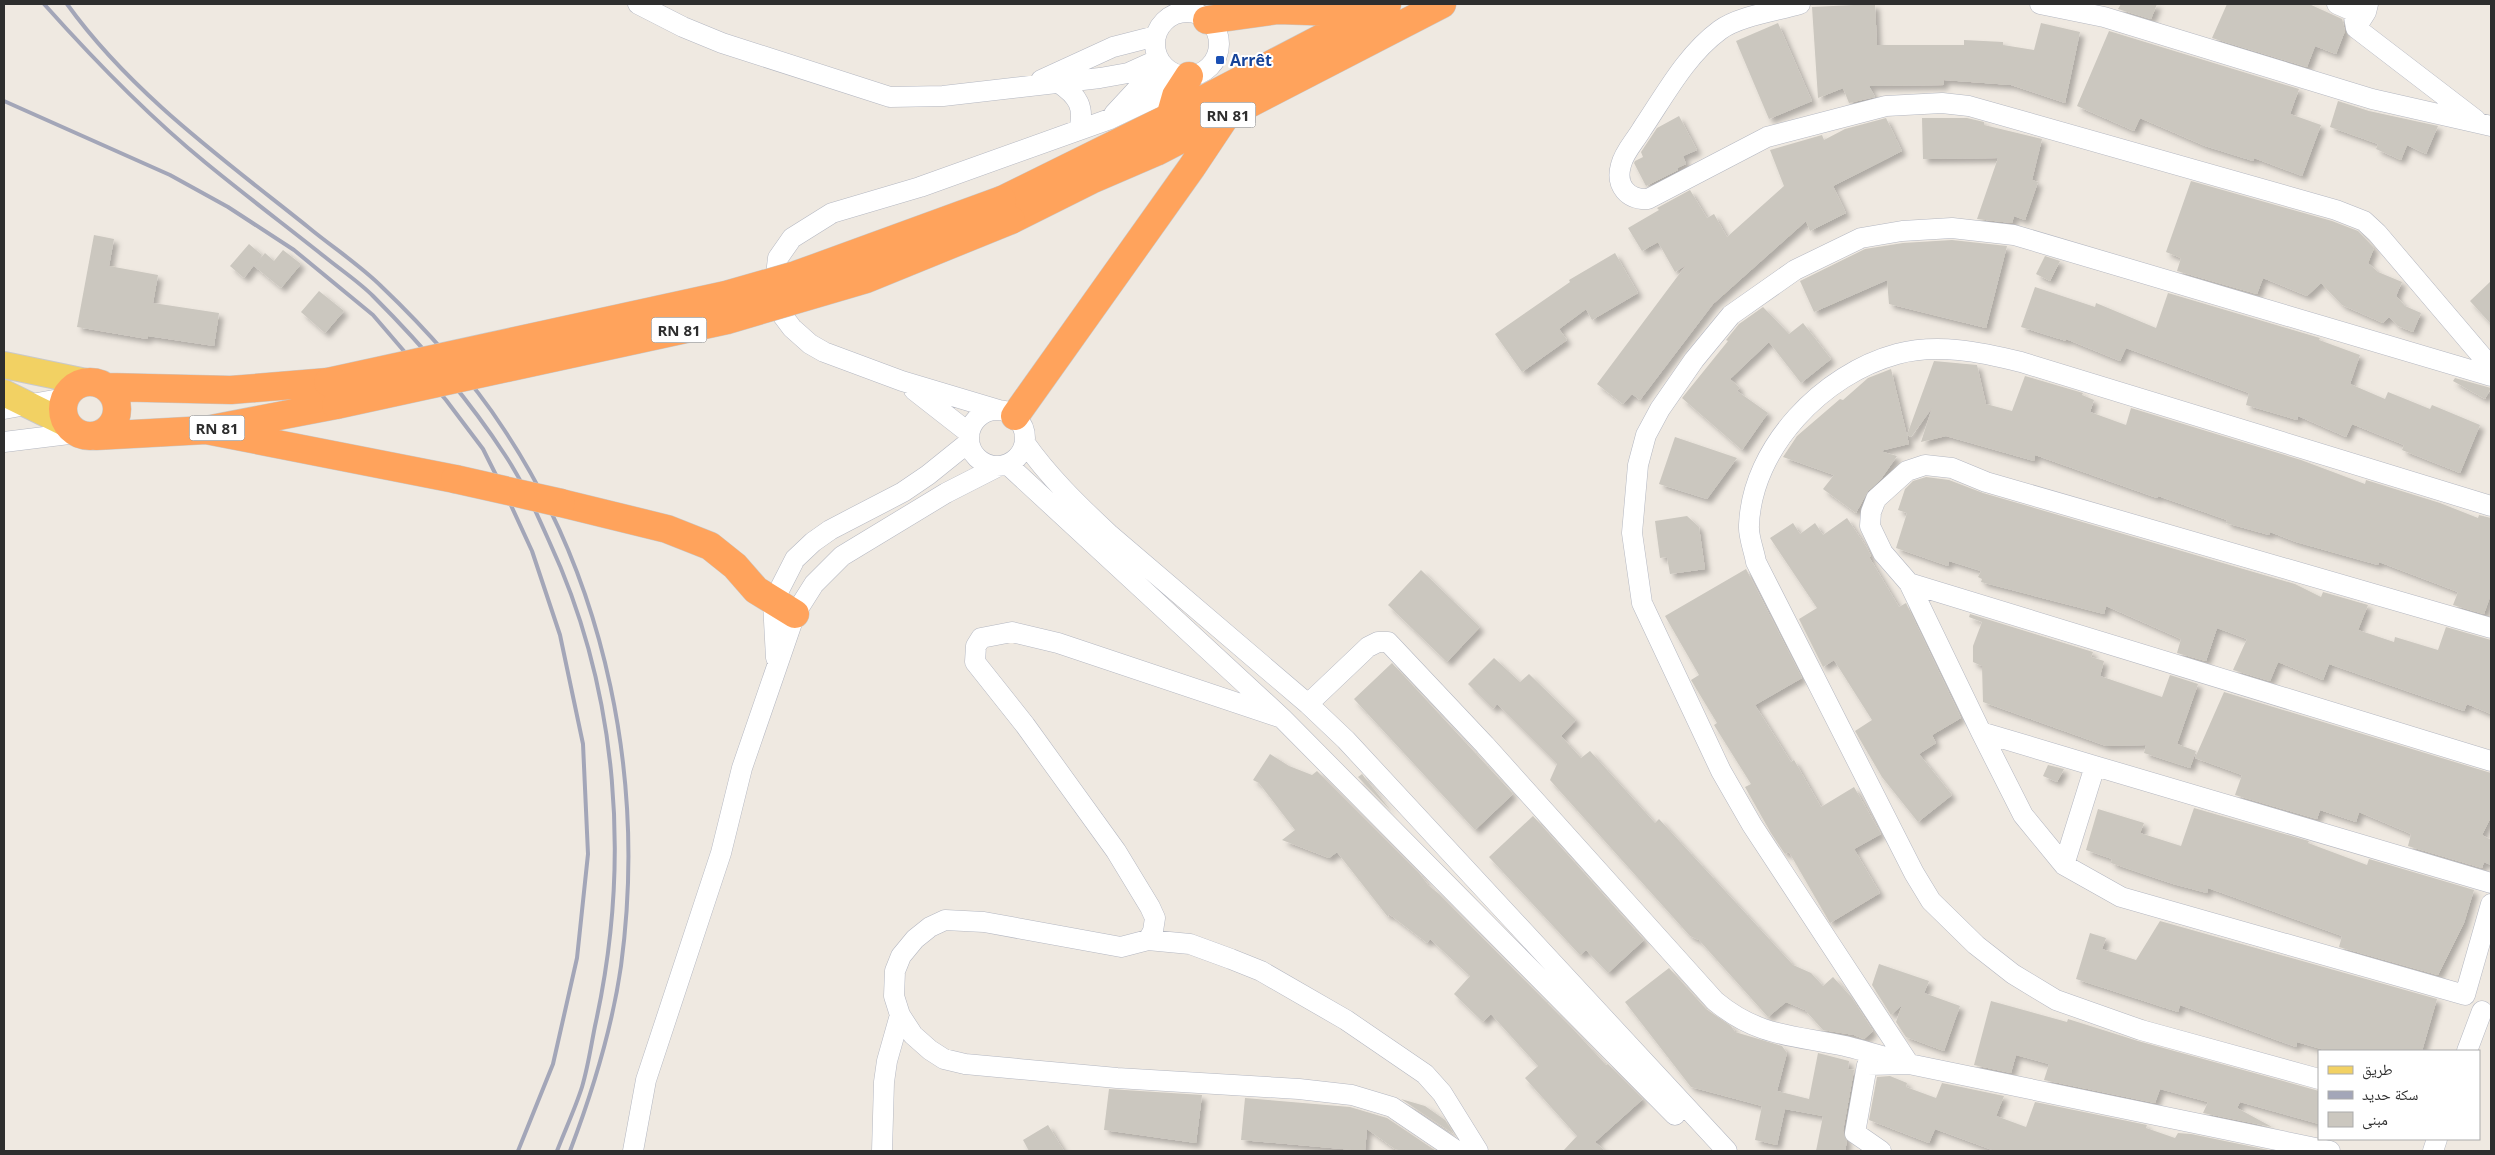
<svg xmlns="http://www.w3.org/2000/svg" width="2495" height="1155" font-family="'Open Sans','Noto Naskh Arabic',sans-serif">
<defs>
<filter id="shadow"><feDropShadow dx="4.5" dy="4.5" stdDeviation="2.5" flood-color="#0004"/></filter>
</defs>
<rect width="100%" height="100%" fill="#efe9e1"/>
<path fill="#cbc7bf" filter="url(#shadow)" d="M1875,4L1877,45H1964V40L2003,42V45L2034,50L2041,23L2080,32L2065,103L2011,85L1944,80V85L1869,86L1875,97L1849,103L1843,88L1818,98L1812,7Z
M2121,4H2157L2151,19L2118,9Z
M2227,4H2309L2342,19L2345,31L2336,54L2315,46L2307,67L2212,38Z
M1778,23L1812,101L1769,119L1736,41Z
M2109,31L2299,89L2290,114L2321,125L2302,176L2254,158L2253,161L2205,146L2140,118L2134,131L2077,106Z
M2338,101L2369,111L2438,126L2426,154L2407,145L2401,160L2376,149L2378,144L2330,127Z
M1679,116L1697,150L1683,156L1686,164L1677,168L1678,170L1646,186L1634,163L1635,161L1643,157L1641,152L1657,128Z
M1886,118L1902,151L1833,186L1846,213L1810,231L1806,221L1713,304L1640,400L1632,394L1623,404L1597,384L1686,265L1675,272L1658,242L1642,251L1628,228L1659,210L1657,208L1690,190L1707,218L1714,214L1727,237L1784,186L1770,150L1822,135L1824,140L1845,129Z
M1922,118H1967L1984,122V125L2042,139L2032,180L2038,182L2025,220L2014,216L2012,223L1977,219L1998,158L1923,159Z
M2191,181L2332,221L2358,231L2374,248L2368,263L2378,272L2402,282L2396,296L2405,306L2421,313L2413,332L2398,326L2389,317L2383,323L2342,305L2321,283L2307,296L2263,278L2257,294L2177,271L2181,258L2166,252Z
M94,235L114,239L109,266L158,275L153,303L219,313L214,346L148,336L147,339L77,327Z
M1952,240L2007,246L1986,328L1889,304L1887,280L1814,312L1800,281L1865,249L1903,243Z
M249,244L262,255L244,278L230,266Z
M283,250L301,264L281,288L254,266L265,253L274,261Z
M1615,253L1638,293L1592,320L1586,309L1559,329L1567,340L1522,372L1495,334L1570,282L1569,280Z
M2045,256L2060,261L2050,281L2036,274Z
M2491,281V324L2470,301Z
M2035,287L2095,307L2096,303L2156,328L2168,293L2320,338L2319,340L2360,355L2350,384L2385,399L2388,392L2430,409L2432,405L2480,425L2460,473L2402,450L2404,445L2352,424L2346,437L2298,416L2297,420L2246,405L2249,393L2126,348L2120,361L2066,339V341L2021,327Z
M319,291L344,311L325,333L301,312Z
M1763,307L1789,334L1803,323L1831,359L1801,383L1769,342L1730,379L1740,388L1737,391L1768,413L1742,450L1682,398L1728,341L1726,340L1739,324Z
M1934,361L1977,365L1986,404L2012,411L2025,376L2083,393L2082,395L2094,400L2090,412L2126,425L2131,408L2301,460L2365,484L2366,480L2440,503L2478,518L2479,515L2491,518V594L2484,614L2453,605L2458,592L2379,562L2378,565L2296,542L2270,532L2269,535L2226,523L2227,520L2158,496L2157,498L2035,455L2034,461L1946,436L1921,442L1932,408L1911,437L1907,435Z
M1891,369L1909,444L1880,451L1897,456L1881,479L1868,491L1856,513L1823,489L1834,475L1783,457L1797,436L1840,399L1843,400L1868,378Z
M2455,378L2491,388L2485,399L2453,381Z
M1675,437L1737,458L1707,499L1659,484Z
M1926,477L1949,480L1983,493L2295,584L2321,597L2323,592L2368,605L2358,630L2394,642L2395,637L2438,650L2446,627L2491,640V714L2467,704L2464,711L2329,664L2323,680L2278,662L2270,681L2233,670L2247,639L2217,628L2206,661L2177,653L2181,639L2106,606L2104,614L1981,582L1982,579L1978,577L1981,571L1949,561L1948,566L1896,548L1907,513L1898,510L1905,489L1913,481Z
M1687,516L1699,527L1705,569L1670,574L1667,557L1660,558L1655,521Z
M1847,518L1867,548L1871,556L1869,557L1899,607L1906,603L1961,718L1932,735L1936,743L1919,754L1952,795L1918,822L1882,777L1855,731L1872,720L1834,660L1823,667L1799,619L1817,608L1770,538L1793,523L1800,534L1815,523L1823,535Z
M1746,569L1802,678L1755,705L1791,762L1794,760L1821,807L1854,787L1881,834L1854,849L1880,893L1830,923L1789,852L1785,854L1771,833L1745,787L1751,784L1714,725L1717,723L1694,685L1691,680L1699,675L1665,616Z
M1421,570L1480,627L1447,662L1388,605Z
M1970,614L2093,652L2091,657L2104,661L2100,676L2162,697L2170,675L2198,684L2177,744L2196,751L2190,768L2144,753L2146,745L2106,746L1983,702L1982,666L1973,662V646L1982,622L1969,617Z
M1494,658L1520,682L1529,674L1576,720L1561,736L1581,758L1590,751L1655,823L1659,819L1793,965L1811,973L1823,986L1833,977L1852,998L1873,1031L1864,1039L1854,1035L1823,1030L1805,1010L1786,1002L1768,1017L1699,940L1690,936L1550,780L1557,764L1497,704L1493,709L1468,684Z
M1392,663L1513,794L1475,830L1354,699Z
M2224,692L2491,773V817L2482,835L2491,840V865L2484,862L2482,868L2408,846L2411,834L2359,812L2356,822L2320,810L2317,819L2235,795L2242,775L2195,758Z
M1270,754L1289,766L1312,775L1317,771L1419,873L1428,885L1439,894L1572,1028L1606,1065L1608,1064L1643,1099L1595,1142L1605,1151H1563L1577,1136L1525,1078L1538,1066L1491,1014L1483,1022L1454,994L1470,976L1430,939L1427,943L1389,914L1388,917L1337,852L1329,858L1282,840L1295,830L1259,783L1253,780Z
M2048,765L2064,769L2057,782L2043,776Z
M1362,774L1365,778L1392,812L1358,777Z
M2194,808L2309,841L2308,843L2367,865L2369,859L2474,890L2464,923L2438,975L2339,947L2342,936L2208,888L2207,893L2173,884L2111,863L2112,859L2086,850L2098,809L2144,823L2140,833L2181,846Z
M1533,816L1644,940L1608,973L1586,950L1580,955L1489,857Z
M2160,921L2437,999L2422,1051H2328L2297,1042L2296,1047L2180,1005L2178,1012L2076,979L2090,933L2106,938L2102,949L2136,960Z
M1879,964L1929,981L1924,993L1960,1006L1944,1051L1906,1037L1896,1022L1902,1005L1891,1015L1872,985Z
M1669,968L1706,1009L1731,1026L1735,1032L1782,1046L1787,1053L1777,1091L1809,1099L1818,1053L1849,1061L1848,1069L1854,1070L1843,1131L1847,1141L1845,1151H1816L1823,1116L1785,1109L1777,1145L1755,1140L1762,1106L1691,1087L1625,1002Z
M1991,1001L2067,1022L2068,1019L2138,1041L2319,1091V1124L2240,1102L2237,1108L2272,1127L2203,1113L2208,1102L2160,1089L2155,1103L2044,1080L2049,1064L2016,1055L2011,1073L1974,1065Z
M1890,1076L1907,1083L1906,1087L1936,1098L1942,1083L2004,1096L1996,1116L2026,1127L2035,1102L2147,1125L2146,1128L2175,1138L2178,1133L2191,1134L2273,1151H1995L1935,1129L1929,1143L1869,1120L1877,1077Z
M1109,1089L1202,1095L1196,1143L1104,1130Z
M1245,1098L1350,1107L1387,1118L1436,1151H1403L1395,1149L1367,1129L1365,1151L1241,1140Z
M1401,1099L1425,1106L1445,1120L1454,1134Z
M1048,1125L1064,1151H1029L1023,1140Z"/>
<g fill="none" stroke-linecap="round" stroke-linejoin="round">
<g stroke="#b4b7c1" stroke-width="21">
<path id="minor" d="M638,4L683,27L722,43L890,97L943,96L1100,78L1128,73L1159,59
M1800,4C1777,11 1739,16 1720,30C1686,55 1665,95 1642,129C1635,141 1624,152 1621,165C1615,186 1628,200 1648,199L1767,137L1886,106L1942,103L1969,106L2336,210L2364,221L2377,233L2491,367
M2040,4L2104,17L2372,99L2491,126
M2337,4L2353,11L2356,28L2476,120
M1155 44a32 32 0 1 1 64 0a32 32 0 1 1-64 0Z
M2356,28L2366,12L2368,4
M1041,80L1113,47L1156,36
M1059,83C1078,96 1085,107 1079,130
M1114,114L1139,87L1163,66
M914,390L969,433
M4,409L65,398
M969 438a28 28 0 1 1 56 0a28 28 0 1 1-56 0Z
M999,410L902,381L824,352L810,344L792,328L780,312L774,292L778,258L792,238L832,213L920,187L1110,119L1154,98L1182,76
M4,442L77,433
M1025,443C1048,476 1079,506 1109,534L1308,704L1346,740L1727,1151
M1007,464L1282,718L1675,1115
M1909,583L2491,761
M2491,628L1986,482L1952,468L1925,465L1907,471L1876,499L1871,512L1870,526L1883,553L1909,583L1981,732L2023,815L2064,865L2121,897L2465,995L2491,904
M776,658L773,602L795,559L813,542L830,530L903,492L928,475L969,442
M1308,704L1368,647L1378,642H1388L1485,745L1715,1001C1758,1037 1793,1035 1845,1046C1866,1051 1888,1058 1909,1064L2330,1151
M1282,718L1058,643L1012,632L981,638L976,646L975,662L1025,725L1116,851L1150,907L1155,918L1153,931L1148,940L1121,947L984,922L945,920L930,927L915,939L901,956L895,971L894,996L900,1015L913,1035L930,1050L944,1059L965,1064L1117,1078L1299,1089L1352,1095L1392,1107L1457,1151
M1981,732L2095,766
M2064,865L2095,766L2491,883
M1148,940L1190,944L1231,959L1261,971L1346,1020L1425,1074L1442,1093L1478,1151
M2467,1051L2482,1011
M2319,1079L2141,1030L2056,1000L2013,974L1976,945L1931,901L1914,873L1756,562C1754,550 1748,536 1749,525C1752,447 1823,374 1897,354C1937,343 1981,352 2021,362L2491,506
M633,1151L646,1080L721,853L742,768L795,614L814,584L842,556L946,493L999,466
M882,1151L884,1082L887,1061L900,1015
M1881,1151L1855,1133L1867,1065L1909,1064L1752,825L1721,771L1642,603L1632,533L1638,465L1646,435L1660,409L1694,360L1731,315L1795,270L1861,238L1902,231L1952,228L2014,235L2491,376
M2433,1151L2437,1139"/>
</g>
<g stroke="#c9c9c9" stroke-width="28">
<path id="major" d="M4,365L86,382
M4,393L67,424"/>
</g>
<g stroke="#c9c9c9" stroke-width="29">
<path id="highway" d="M1207,20L1278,10L1366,13
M1170,117L1176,96L1189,76
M1002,200L1170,117L1387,4
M1011,220L1091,180L1156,152L1442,4
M63 409a27 27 0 1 1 54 0a27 27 0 1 1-54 0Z
M106,387L231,390L328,382
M1015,416L1192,167L1224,119
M206,430L455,479
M96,436L206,430L336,405
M561,503L667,529L710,546L735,566L756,590L795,614"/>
</g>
<use href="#minor" stroke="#fff" stroke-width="20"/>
<use href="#major" stroke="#f2d163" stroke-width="26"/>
<use href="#highway" stroke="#ffa35c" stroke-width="28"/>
<path stroke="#a3a6b8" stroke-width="4" d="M44,4C95,61 147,115 206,163C245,195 286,226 325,257C341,270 359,282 373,296C422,345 468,398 505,455C523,482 536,512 549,541C619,692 631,864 595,1026C591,1046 588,1067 582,1087C575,1109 565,1130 557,1151
M67,4C131,93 223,159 308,227C332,247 360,265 382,287C424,327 472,380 503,428C607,584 646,781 621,966C612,1029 592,1093 570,1151
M4,101L170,175L228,207L294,250L373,315L446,400L483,449L509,501L532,551L560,635L583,744L588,854L577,958L553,1064L518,1151"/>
<g stroke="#c9c9c9" stroke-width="29" stroke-linecap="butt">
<path id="highway-bridge" d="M328,382L726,295L796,275L1002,200
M336,405L727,320L866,279L1011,220
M455,479L561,503"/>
</g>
<use href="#highway-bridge" stroke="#ffa35c" stroke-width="28"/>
</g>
<rect fill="#1a4fb4" stroke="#fff" stroke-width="2" x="1215" y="55" width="10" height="10" rx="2.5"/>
<g text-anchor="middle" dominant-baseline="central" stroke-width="4" stroke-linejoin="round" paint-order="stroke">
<g fill="#fff" stroke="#6d6d6d" stroke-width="1">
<rect x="1200.5" y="102.5" width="55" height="25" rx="4"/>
<rect x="651.5" y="317.5" width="55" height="25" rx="4"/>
<rect x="189.5" y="415.5" width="55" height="25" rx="4"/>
</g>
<g font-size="15" font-weight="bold" fill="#2e2e2e">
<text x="1228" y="115">RN 81</text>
<text x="679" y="330">RN 81</text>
<text x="217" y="428">RN 81</text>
</g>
<g font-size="16" font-weight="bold" fill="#164399" stroke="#fff" text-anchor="start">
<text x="1230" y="60">Arrêt</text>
</g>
</g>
<rect width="2495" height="1155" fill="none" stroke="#2e2e2e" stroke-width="10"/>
<rect x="2318" y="1050" width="162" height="90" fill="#ffffff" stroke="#ababab"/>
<rect x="2328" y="1066" width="25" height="8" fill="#f2d163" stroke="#ababab"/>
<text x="2362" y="1075" font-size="15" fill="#2e2e2e">طريق</text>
<rect x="2328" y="1091" width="25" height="8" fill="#a3a6b8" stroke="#ababab"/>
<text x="2362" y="1100" font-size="15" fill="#2e2e2e">سكة حديد</text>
<rect x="2328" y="1112" width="25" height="15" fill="#cbc7bf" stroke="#ababab"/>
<text x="2362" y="1125" font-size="15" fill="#2e2e2e">مبنى</text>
</svg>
